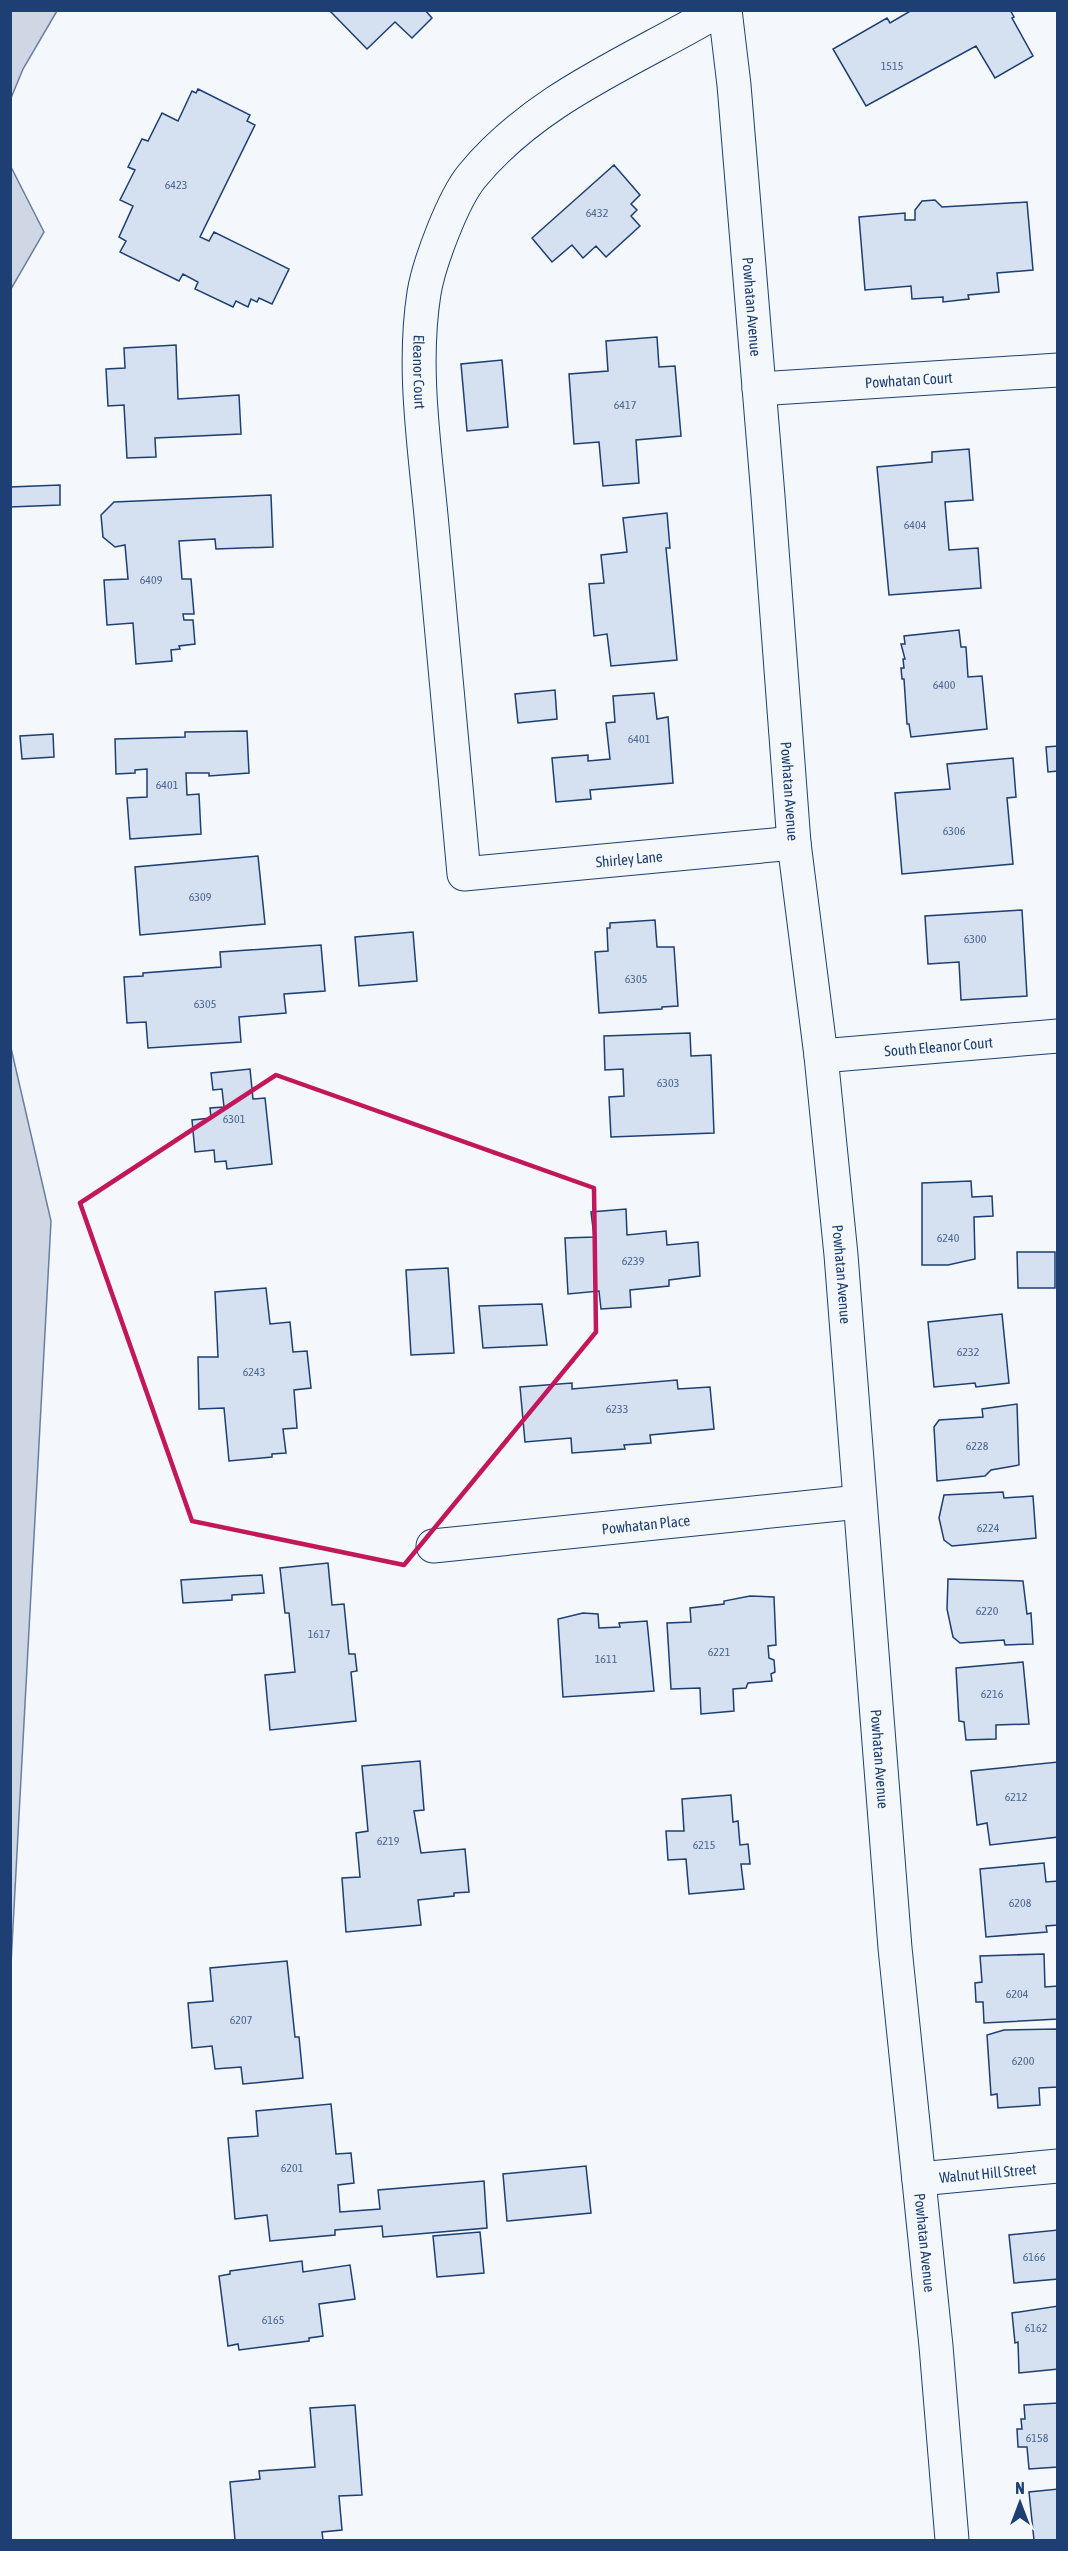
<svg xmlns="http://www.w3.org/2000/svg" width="1068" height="2551" font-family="'Asap Condensed',sans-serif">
<rect width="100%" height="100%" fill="#f4f7fb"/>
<path fill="#cfd7e4" stroke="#687fa3" stroke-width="1.5" d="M11,10L57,11L23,69L11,98Z
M11,167L44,232L11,289L10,168Z
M11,1048L51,1221L11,1964Z"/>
<path fill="#d5e0f0" stroke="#1d3f73" stroke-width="1.5" d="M329,10H425L432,18L412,38L395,22L367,49Z
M912,10H1010L1014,17L1012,18L1033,56L995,78L976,46L866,106L833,49L887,18L890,23Z
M198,89L250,115L247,121L255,125L200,237L209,241L214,232L289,269L272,304L259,298L257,302L251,299L248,307L236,301L233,307L195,289L198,282L183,274L179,281L120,252L126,241L119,237L133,206L120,200L135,170L128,167L142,139L148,141L162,113L178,121L192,91L196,93Z
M614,165L640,195L631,204L637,210L631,216L640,226L606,257L596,246L583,258L572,245L552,262L532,238Z
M935,200L942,207L1027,202L1033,270L997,273L999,292L968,295L969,299L943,302V297L912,299L911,286L865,290L859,217L905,213V220H915V210L922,201Z
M657,337L659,367L675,366L681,436L636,440L639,483L603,486L599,442L574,444L569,374L608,371L606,341Z
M176,345L178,399L239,395L241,434L155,438L156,457L127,458L124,405L108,406L106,369L125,368L124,348Z
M502,360L508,427L467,431L461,364Z
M969,449L973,500L945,502L949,550L978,548L981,588L889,595L877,467L932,462V452Z
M60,485V505L10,507V487Z
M271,495L273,547L216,549L215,539L179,541L182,579H191L194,614H183L184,620H193L195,644L179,646L180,649L171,650L172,661L136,664L133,623L107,625L104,580L128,579L125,545L115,547L103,537L101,515L114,502Z
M667,513L670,548H666L677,660L611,666L607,634L594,636L589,584L604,583L601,555L627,552L623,518Z
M959,630L961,647H966L968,677L982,676L987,729L911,737L909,724H907L904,679H902L901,668H904L903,659H905L901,644H905L904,636Z
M555,690L557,719L518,723L515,694Z
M654,693L657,719L668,717L673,783L590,790L591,799L556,802L552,758L588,755V761L610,759L606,723L615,722L613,696Z
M247,731L249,773L209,776V773H186L187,795L199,794L201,834L130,839L127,798L147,797V769L135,770V773L116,774L115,739L185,737V732Z
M53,734L54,757L22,759L20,736Z
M1058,746V771L1048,772L1046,747Z
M1013,758L1016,797L1007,798L1013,864L902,874L895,793L950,789L947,764Z
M258,856L265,924L140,935L135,867Z
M1022,910L1027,996L961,1000L959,962L928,964L925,916Z
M655,920L657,947H674L678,1006L662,1007V1009L599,1013L595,952L608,951L607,928H610V923Z
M413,932L417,981L359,986L355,937Z
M321,945L325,991L284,994L286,1013L239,1017L241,1042L148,1048L146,1022L127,1023L124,977L143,976V973L221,967L220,952Z
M690,1033L691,1056L711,1055L714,1133L611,1137L609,1097L624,1096L623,1069L605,1070L604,1036Z
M250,1069L253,1099L265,1098L272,1164L227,1169L226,1161L215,1162L214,1150L195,1152L192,1120L211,1118L210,1108L224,1107L222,1089L213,1090L211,1073Z
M971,1181L972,1197L992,1196L993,1216L974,1217L975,1259L948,1265H922V1183Z
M626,1209L627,1235L666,1231L667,1245L698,1242L700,1276L669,1280V1286L630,1290L631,1307L601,1309L599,1291L568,1294L565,1238L594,1237L591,1212Z
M1017,1252H1055V1288H1018Z
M448,1268L454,1353L411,1355L406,1270Z
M266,1288L270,1324L290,1322L293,1352L307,1351L311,1388L294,1390L297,1428L283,1429L286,1453L272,1454V1457L229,1461L224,1408L199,1409L198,1357H218L215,1292Z
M542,1304L547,1345L483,1348L479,1306Z
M1002,1314L1009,1383L976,1387L975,1383L934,1387L928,1322Z
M677,1380L678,1389L710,1387L714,1429L650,1435L651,1443L624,1445L625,1449L572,1453L571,1438L525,1442L520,1387L572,1383V1389Z
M1017,1404L1019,1465L991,1470L985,1476L937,1481L934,1427L939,1420L983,1417L982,1409Z
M1003,1492L1004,1498L1033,1496L1036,1538L952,1546L944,1540L939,1518L944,1495Z
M328,1563L332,1605L344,1604L349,1654H355L357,1671L351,1672L356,1721L270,1730L265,1675L295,1672L289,1613H285L280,1568Z
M262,1575L264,1593L232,1595V1600L183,1603L181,1580Z
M948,1579L1023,1581L1027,1614L1031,1613L1033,1644L1005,1645L1004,1640L960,1643L953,1637L947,1609Z
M750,1596L774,1597L776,1645L768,1646L769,1658L774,1660L775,1672L771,1674L772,1681L748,1683L746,1688L733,1689L734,1711L701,1714L700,1688L671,1689L667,1623L691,1622L690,1608L724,1604V1601Z
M583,1613L598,1614L599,1628L620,1627L619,1623L647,1621L654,1691L563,1697L558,1619Z
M1023,1662L1029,1724L996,1725V1739L966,1740L964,1722L959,1721L956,1668Z
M420,1761L424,1810L414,1811L421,1853L465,1849L469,1892L454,1893V1896L418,1900L421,1925L346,1932L342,1878L360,1877L356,1833L368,1831L362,1766Z
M1058,1762V1837L990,1845L987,1823L977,1825L971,1771Z
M731,1795L733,1822L738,1821L740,1845L748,1844L750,1864H741L744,1889L689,1894L686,1859L668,1860L666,1831H684L682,1799Z
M1044,1863L1046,1882L1058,1881V1925L1046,1926L1047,1932L986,1937L980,1869Z
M1044,1954L1045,1987L1058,1986V2019L984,2023L983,2002H976L975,1983L982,1982L980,1956Z
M287,1961L295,2037H299L303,2078L243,2084L241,2067L215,2069L212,2046L192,2048L188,2003L213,2001L210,1968Z
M1058,2029V2087L1039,2088L1040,2105L998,2108L997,2094L991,2095L987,2035L1004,2030Z
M331,2104L336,2154L351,2153L354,2183L338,2185L340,2212L380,2209L378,2190L484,2181L487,2228L383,2237L382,2226L335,2230V2235L270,2241L267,2215L235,2219L228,2138L258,2136L256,2111Z
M586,2166L591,2213L507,2221L503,2174Z
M1058,2230V2279L1014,2283L1009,2235Z
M480,2232L484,2273L437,2277L433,2236Z
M302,2261L303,2272L350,2265L355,2299L319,2304L323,2336L309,2338V2341L239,2350L238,2344L228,2346L219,2276L230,2274V2271Z
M1058,2306V2369L1019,2373L1018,2342L1015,2343L1012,2313Z
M1058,2403V2467L1029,2469L1027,2447H1018L1017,2429H1022L1021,2419H1025L1024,2405Z
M355,2405L362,2495L339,2496L342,2530L322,2532L323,2540H235L230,2482L260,2479L259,2471L315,2467L310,2408Z
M1058,2489V2540H1034L1029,2492Z"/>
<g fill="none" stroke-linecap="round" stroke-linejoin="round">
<g stroke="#1d3f73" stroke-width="35">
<g id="minor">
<path id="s1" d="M719,10C633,61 537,97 472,176C453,199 429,263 424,293C412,369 425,449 432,526C443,642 453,758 464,874L794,843"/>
<path id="s2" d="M725,10L734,85L768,496L794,843L821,1056L841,1255L895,1948L936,2346L952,2540"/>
<path id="s3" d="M759,389L1058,370"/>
<path id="s4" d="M821,1056L1058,1036"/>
<path id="s5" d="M433,1546L859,1502"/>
<path id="s6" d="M919,2179L1058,2166"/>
</g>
</g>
<use href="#minor" stroke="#f4f7fb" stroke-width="33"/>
</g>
<path fill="none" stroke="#c2185b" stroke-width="4.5" stroke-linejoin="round" d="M276,1075L594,1188L596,1332L404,1565L192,1521L80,1203Z"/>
<g text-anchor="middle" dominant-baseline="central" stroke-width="4.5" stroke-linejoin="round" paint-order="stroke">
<g font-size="12" fill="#4b6792">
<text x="892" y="66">1515</text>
<text x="176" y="185">6423</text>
<text x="597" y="213">6432</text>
<text x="625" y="405">6417</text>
<text x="915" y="525">6404</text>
<text x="151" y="580">6409</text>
<text x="944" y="685">6400</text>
<text x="639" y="739">6401</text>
<text x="167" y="785">6401</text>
<text x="954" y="831">6306</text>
<text x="200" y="897">6309</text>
<text x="975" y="939">6300</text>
<text x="636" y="979">6305</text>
<text x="205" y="1004">6305</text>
<text x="668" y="1083">6303</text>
<text x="234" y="1119">6301</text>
<text x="948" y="1238">6240</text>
<text x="633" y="1261">6239</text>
<text x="968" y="1352">6232</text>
<text x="254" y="1372">6243</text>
<text x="617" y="1409">6233</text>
<text x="977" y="1446">6228</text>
<text x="988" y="1528">6224</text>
<text x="987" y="1611">6220</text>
<text x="319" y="1634">1617</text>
<text x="719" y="1652">6221</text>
<text x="606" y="1659">1611</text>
<text x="992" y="1694">6216</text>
<text x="1016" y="1797">6212</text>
<text x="388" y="1841">6219</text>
<text x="704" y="1845">6215</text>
<text x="1020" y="1903">6208</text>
<text x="1017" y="1994">6204</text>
<text x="241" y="2020">6207</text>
<text x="1023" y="2061">6200</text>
<text x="292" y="2168">6201</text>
<text x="1034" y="2257">6166</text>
<text x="273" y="2320">6165</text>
<text x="1036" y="2328">6162</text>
<text x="1037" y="2438">6158</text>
</g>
<g font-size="15" fill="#1d3f73" stroke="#f4f7fb">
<text stroke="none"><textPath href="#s2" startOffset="298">Powhatan Avenue</textPath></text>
<text stroke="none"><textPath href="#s1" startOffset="506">Eleanor Court</textPath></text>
<text stroke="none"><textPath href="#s3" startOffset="150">Powhatan Court</textPath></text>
<text stroke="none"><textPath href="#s2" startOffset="784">Powhatan Avenue</textPath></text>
<text stroke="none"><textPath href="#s1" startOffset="1176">Shirley Lane</textPath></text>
<text stroke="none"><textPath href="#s4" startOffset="118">South Eleanor Court</textPath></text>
<text stroke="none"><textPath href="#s2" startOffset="1270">Powhatan Avenue</textPath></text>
<text stroke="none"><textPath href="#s5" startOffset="214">Powhatan Place</textPath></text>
<text stroke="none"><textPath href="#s2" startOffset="1756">Powhatan Avenue</textPath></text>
<text stroke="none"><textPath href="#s6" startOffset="69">Walnut Hill Street</textPath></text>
<text stroke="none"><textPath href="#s2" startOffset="2242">Powhatan Avenue</textPath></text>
</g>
</g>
<rect width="1068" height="2551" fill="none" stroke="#1d3f73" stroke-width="24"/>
<g transform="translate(1020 2503)" stroke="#f4f7fb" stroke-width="4.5" paint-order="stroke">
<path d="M0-4.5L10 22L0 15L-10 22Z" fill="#1d3f73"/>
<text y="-9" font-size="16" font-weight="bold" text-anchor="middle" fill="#1d3f73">N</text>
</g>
</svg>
